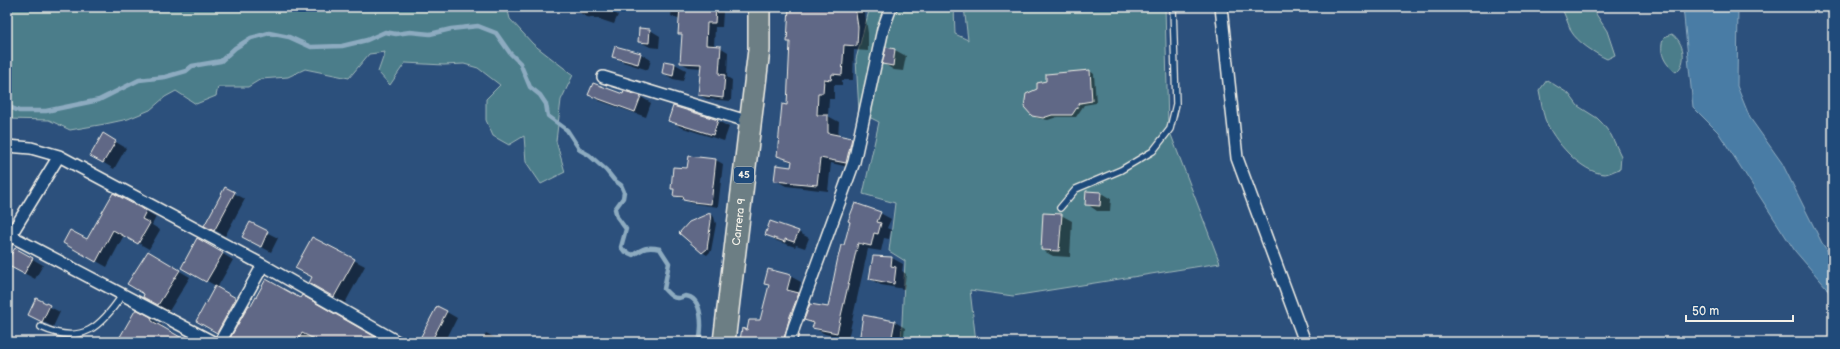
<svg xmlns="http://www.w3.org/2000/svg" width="1840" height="349" font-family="'Balsamiq Sans',sans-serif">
<rect width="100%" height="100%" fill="#2c507c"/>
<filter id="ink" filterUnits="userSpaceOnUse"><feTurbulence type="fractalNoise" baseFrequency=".025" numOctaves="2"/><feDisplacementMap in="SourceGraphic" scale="8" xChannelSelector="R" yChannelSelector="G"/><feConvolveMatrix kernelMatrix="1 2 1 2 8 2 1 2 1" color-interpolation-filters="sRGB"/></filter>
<g filter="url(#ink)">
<path fill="#4b7d8a" stroke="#a0b7b9" d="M7,7H507L510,19L533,44L573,75L561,100L556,141L565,172L541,184L526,162L524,136L509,145L493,136L486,120V99L500,85L478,68L464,64L444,65L405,63L390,85L378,72L385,52L369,54L349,78L305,69L288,77L261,79L248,87H218L216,96L196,104L176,91L165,97L150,110L128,119L105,124L70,130L49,120L7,119Z
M870,7H954L955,34L968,40L964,7H1165L1168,127L1220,263L1013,296L970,290L976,342H901L905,261L889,251L895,203L863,194L879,122L859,112L856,59Z
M1561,7H1596V14L1607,31L1615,55L1607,59C1596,54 1577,42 1571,31C1568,23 1565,15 1561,7Z
M1672,34C1684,42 1688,63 1676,72C1664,64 1658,51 1664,37Z
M1547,80L1569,94L1578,106L1597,118L1602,123L1611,135L1621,156L1620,169C1615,170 1609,174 1605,174C1581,173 1553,140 1545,119C1542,110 1541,100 1539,91Z"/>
<path fill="#487ca5" stroke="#8dabc0" d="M1683,7H1738L1737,86L1750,118L1782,163L1822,243L1833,259V300L1826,287L1795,251L1718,132L1693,107Z"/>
<path fill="#0007" d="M577,7H603L618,15L614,24L599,19L587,17L577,11Z
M672,7H715L723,12L722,27H715L714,47H720L728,52L727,77L732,80L731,101L707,99L699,95L702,68L689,67L681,63L683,35L679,33L680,20L671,16Z
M790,7H864L868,33V51L854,50L853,80H842V85H834V99H829L828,116L839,122L838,136L852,139L862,145L857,169L831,163L828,191L786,186L775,180L792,168L793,163L778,155L788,106L791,43L788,42Z
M650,30L660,36L659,48L650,47L639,41Z
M887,48L895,50L906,56L903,71L894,70L884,64Z
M641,54L651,60L648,70L623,62L613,56Z
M665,62L675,64L686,70L683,81L673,79L663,73Z
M1090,71L1094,74L1096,103L1084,105L1076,117H1057L1048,120L1037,118L1032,115L1038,90L1047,82Z
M589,95H623L641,97L651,103L646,117L600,101Z
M674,107L718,121L729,127L724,141L680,127L670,120Z
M104,135L126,148L114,169L92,156Z
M716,160L723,164L718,207L691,203L674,195L675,190L672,188L688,169Z
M226,189L245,199L225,236L206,225Z
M1101,193L1111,199L1110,211H1097L1087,204Z
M146,211L156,217L152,225L160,230L149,249L124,235L107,267L64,243L87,240Z
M880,213L891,219L887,228L891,230L889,239L884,238L881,251L868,249L848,339L825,334L814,328L815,325L805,320L829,309L844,247Z
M710,214L714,217L716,224L711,251L707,255L702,252Z
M1061,215L1072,221L1070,257L1053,256L1042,250Z
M250,224L278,238L271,252L254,243Z
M798,232L809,238L805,248L796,245L795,247L777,241L767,234Z
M312,238L365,266L345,303L310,283L313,277Z
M198,239L233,260L217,288L246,305L228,338L197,320L216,286L182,267Z
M15,249L43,265L35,279L7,264Z
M148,252L190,277L169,311L154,303Z
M874,257L892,258L903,264L902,271L906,274L904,289L881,285L870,279Z
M790,276L801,282L798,294L809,300L798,329L772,324L770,286L765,284Z
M36,300L60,312L53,327L40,320Z
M249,306L382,342H321L313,338L311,342H231Z
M438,307L457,318L445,342H422Z
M151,318L162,325V328L187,342H118Z
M895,322L905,328L903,342H860Z
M486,333L503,342H481Z"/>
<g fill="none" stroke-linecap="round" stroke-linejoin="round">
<path stroke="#8dabc0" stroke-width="4.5" d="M7,106L19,111H46L99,100L139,80L165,77L186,71L192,66L221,61L235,48L251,38L269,33L289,37L311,47L342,46L367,40L385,32L396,34L410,32L430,34L451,29L478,26L496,33L510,53L520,63L530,87L540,95L546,104L548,116L567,130L580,150L589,155L606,170L614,180L621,185L624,192L623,198L615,209L617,217L626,229L621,247L624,251L633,255C643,248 648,246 660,249L669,263L664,289C668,293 672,299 679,298C680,298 685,296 685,296C704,297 702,330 699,342
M7,341L9,342"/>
</g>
<path fill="#606886" stroke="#f4f1e8" d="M680,7H716L715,23H707L706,45L721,46L719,74L725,75L723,98L698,95L701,64L680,63L682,34H678Z
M789,7H855L858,27L857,46L844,45L842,75L832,74L831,80L824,79L823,93H818L817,115H828V133L852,138L846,163L820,158L817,185L774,181L776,165L791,167L792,161L777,156L782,104L787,105L790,42H787Z
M639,28L650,29L649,43L638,42Z
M615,46L641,53L638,64L612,57Z
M886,47L895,49L893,66L882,64Z
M664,61L675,63L673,76L662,73Z
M1090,70L1092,101L1080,103L1072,115H1052L1043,118L1032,116L1024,107L1026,94L1037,89V83L1046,81V74Z
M593,83L623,94L624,91L641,96L635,112L588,95Z
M673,106L718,120L713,135L668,121Z
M103,133L116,141L103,163L90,156Z
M689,156L716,159L711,204L693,202L683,200L684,197L673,196L674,189H671L673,167L687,168Z
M225,187L235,192L214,231L204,226Z
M1086,191L1101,192L1100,206L1085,205Z
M113,193L146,211L142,219L150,223L138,244L113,230L96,262L63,243L70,230L87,239Z
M855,203L881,212L877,222L881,223L878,234L874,233L871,246L858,243L837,333L812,328L814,323L804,320L810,304L828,307L837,262L841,245H844L850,222L848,221Z
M710,213L711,221L707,249L702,253L679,233L689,222Z
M1043,213L1062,214L1059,251L1041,250Z
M770,221L799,231L794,242L785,239V242L765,235Z
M250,222L268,231L261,247L242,237Z
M312,237L355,259L334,297L309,283L312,277L295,268Z
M197,238L223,253L206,282L181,268Z
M15,248L33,258L24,274L7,265V261Z
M148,251L180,270L158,305L143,297L144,294L127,284Z
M873,256L892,257L891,266L896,267L894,284L869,279Z
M768,269L791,275L787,290L799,293L790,316L783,342H741L740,340L742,328L747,330L749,320H760L769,285L764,284Z
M266,279L300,298L302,295L384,342H320L302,333L297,342H234L229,340L249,305L251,306Z
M215,286L236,298L217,333L196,321Z
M36,298L50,305L42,322L28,315Z
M437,306L447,311L431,342H418Z
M136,309L151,317L152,321L189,342H117Z
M863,315L895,321L891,342H859Z"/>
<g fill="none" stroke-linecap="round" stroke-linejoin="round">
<g stroke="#f4f1e8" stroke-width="8">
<path id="lane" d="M1060,208L1076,189L1121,170L1153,151L1170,129L1176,104L1173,7
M41,327C82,346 101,327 123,294"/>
</g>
<g stroke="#f4f1e8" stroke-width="14">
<path id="street" d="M1221,7L1237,158L1305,342
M603,77L750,122
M7,146L31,148L59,156L263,265L398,342
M11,236L213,342
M7,241L59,156
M220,342L263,265
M790,342L794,327L854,162L883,29L891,7"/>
</g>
<g stroke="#f4f1e8" stroke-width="24">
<g id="highway">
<path id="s1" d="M724,342L759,50V7"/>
</g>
</g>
<use href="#lane" stroke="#1f4a7a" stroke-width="5.5"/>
<use href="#street" stroke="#1f4a7a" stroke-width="11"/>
<use href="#highway" stroke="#6c7e84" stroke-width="21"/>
</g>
</g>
<g text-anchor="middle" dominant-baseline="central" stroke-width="4" stroke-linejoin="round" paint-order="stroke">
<rect fill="#1f4a7a" stroke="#b4bfc7" stroke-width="1" x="734" y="167" width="20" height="16" rx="3"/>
<g font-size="10" font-weight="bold" fill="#f4f1e8">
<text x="744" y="175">45</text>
</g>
<g font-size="11" fill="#f4f1e8" stroke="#1f4a7a">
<text stroke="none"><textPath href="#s1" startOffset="121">Carrera 9</textPath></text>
</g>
</g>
<rect width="1840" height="349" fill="none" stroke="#1f4a7a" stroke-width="24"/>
<rect x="12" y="12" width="1816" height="325" fill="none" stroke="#f4f1e8" stroke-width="1.5" filter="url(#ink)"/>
<path d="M1686 315v6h107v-6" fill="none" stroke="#f4f1e8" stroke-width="2"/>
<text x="1692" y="315" font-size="12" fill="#f4f1e8" stroke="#1f4a7a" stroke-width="3" paint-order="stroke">50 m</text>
</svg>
